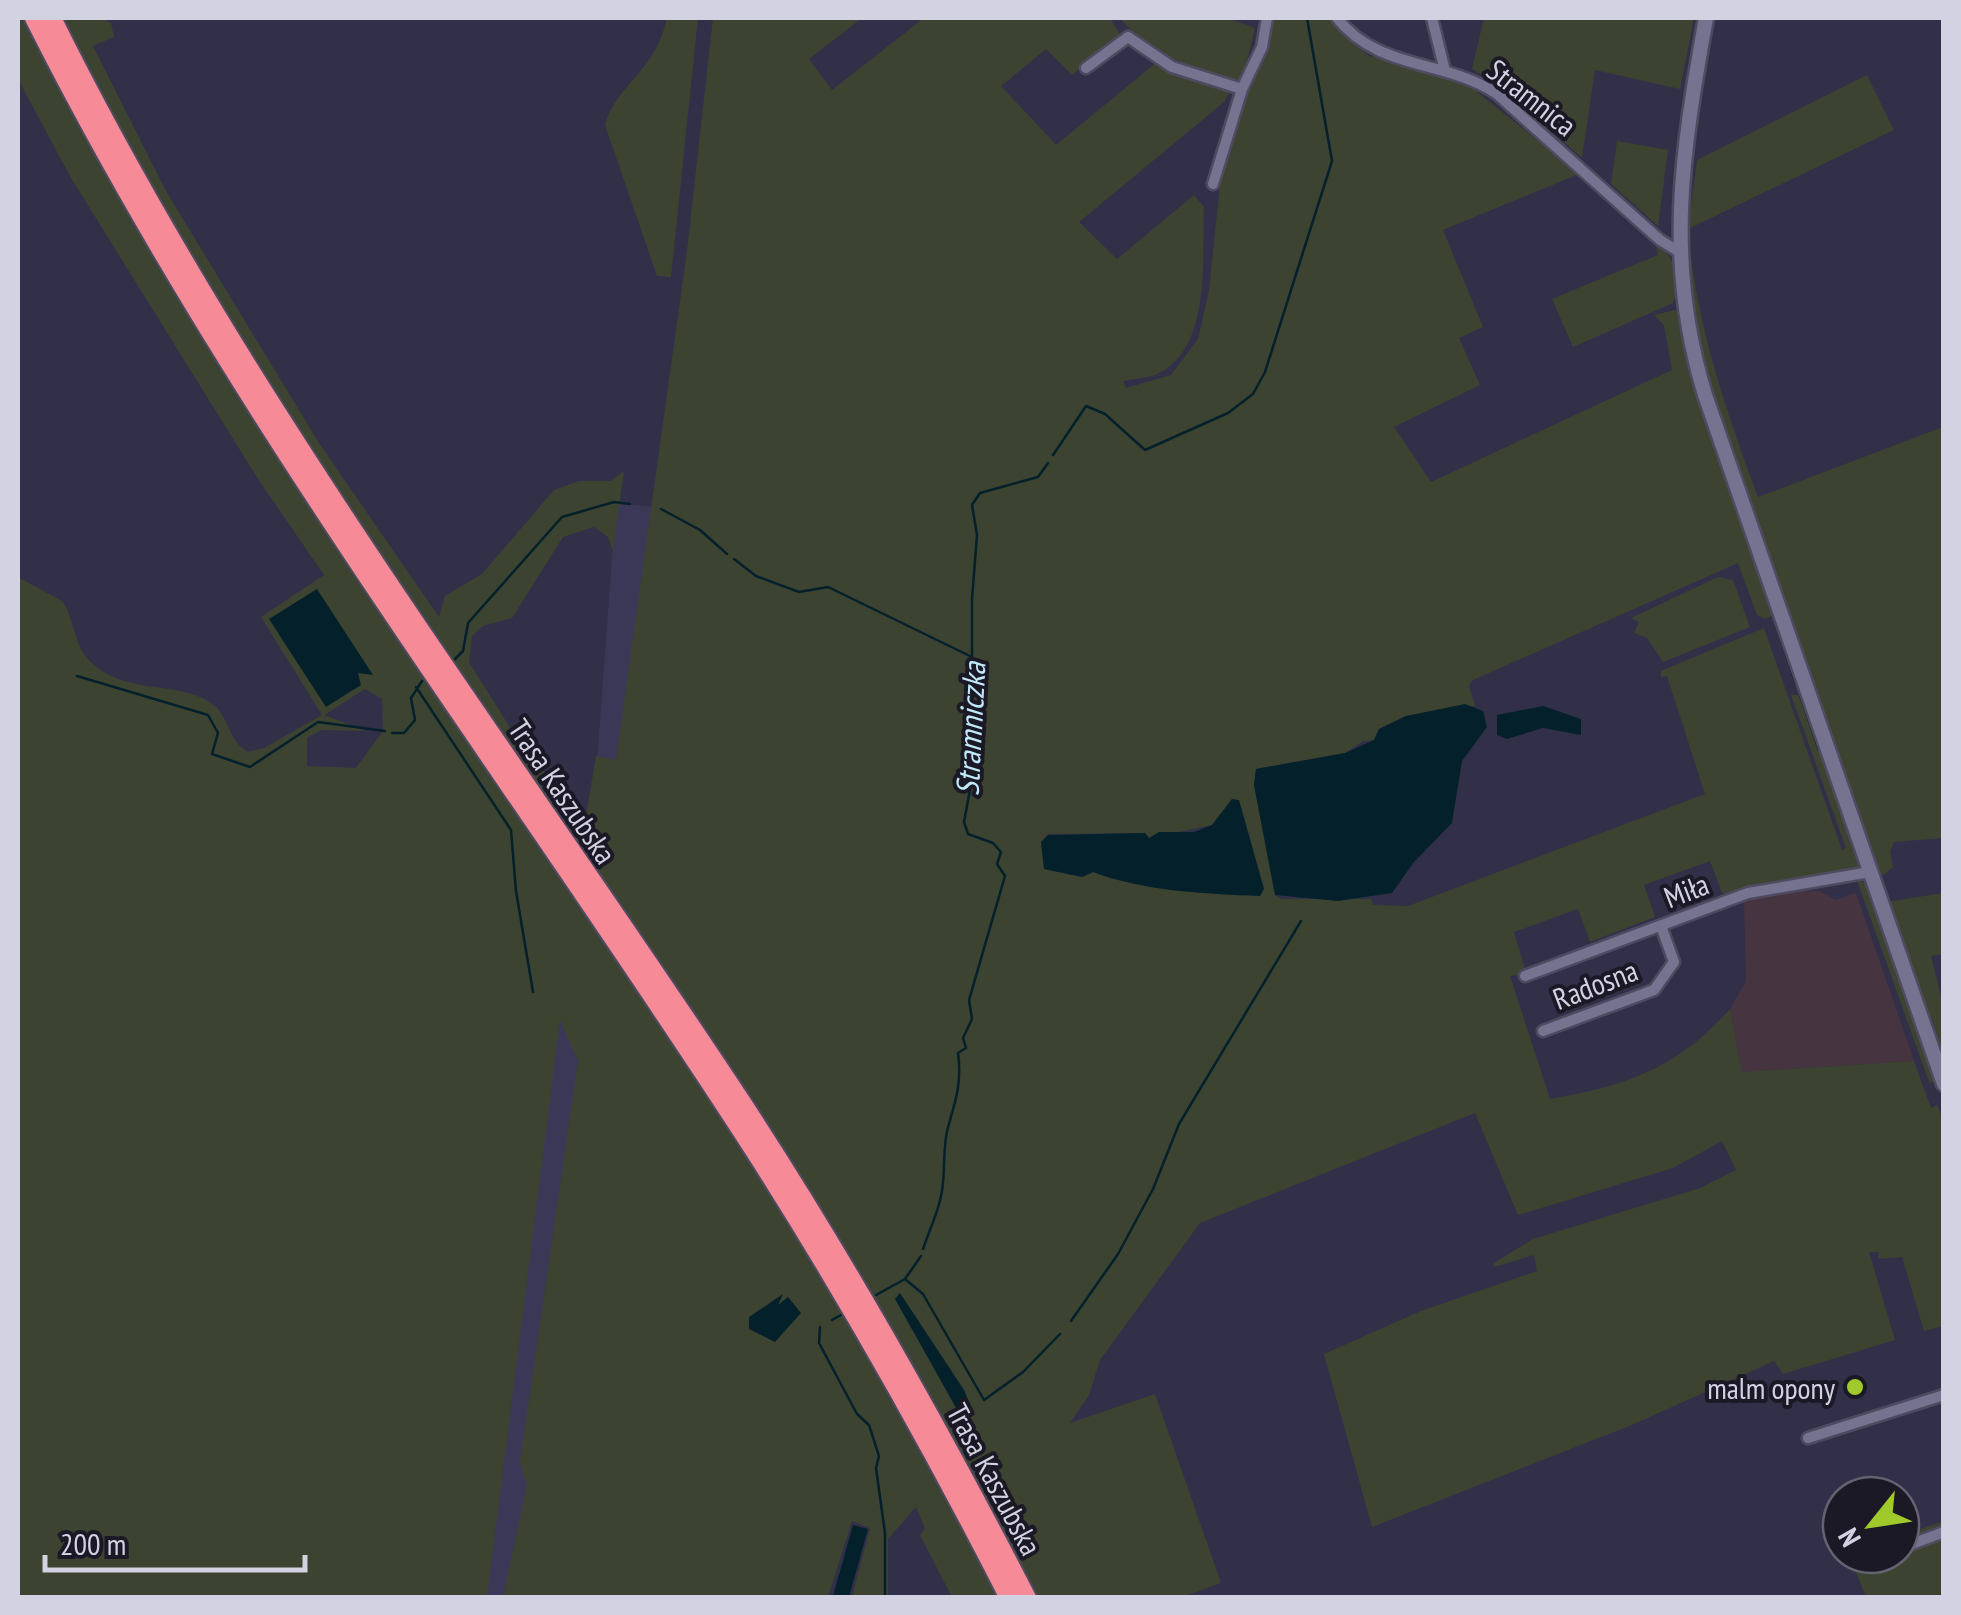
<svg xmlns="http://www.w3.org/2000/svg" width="1961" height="1615" font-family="'PT Sans Narrow',sans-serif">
<rect width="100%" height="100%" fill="#323049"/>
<path fill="#3b3857" d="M616,503L667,509L578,1061L581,1069L520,1597L468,1598L499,1286L597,763Z"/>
<path fill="#463541" d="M1791,890L1819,891L1836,900L1856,893L1914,1061L1742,1072L1730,1009L1746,981L1744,899Z"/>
<path fill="#3d4331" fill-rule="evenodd" d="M18,18H101L111,23L114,37L93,46L166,191L319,443L439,617L445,596L482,574L554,490L579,481H611L624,471L613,551L608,537L594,527L563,537L512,618L483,626L472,636L469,662L524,750L586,816L596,756L616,760L687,251L713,18H862L809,59L832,90L924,18H1110L1120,35L1072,75L1046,49L1001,86L1056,145L1158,61L1230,92L1224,102L1079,222L1117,259L1194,195L1204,207C1202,255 1212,353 1155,375C1145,378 1133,379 1123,381L1126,388L1171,375L1198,339L1209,291L1221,174L1246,91L1261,63L1271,18H1328L1367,55L1465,82L1579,174L1443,230L1483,327L1459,338L1480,385L1394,427L1431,482L1672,370L1664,325L1654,315L1675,310L1680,315L1677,317L1699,399L1774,615L1765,619L1757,615L1738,563L1473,680L1469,686L1475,706L1406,716L1379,729L1374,740L1363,741L1345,753L1256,769L1254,785L1275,895L1281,899H1371L1373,905L1408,906L1705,794L1667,676L1661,677V671L1764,628L1842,850L1846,848L1791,695H1805L1859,869L1736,894L1722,893L1710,861L1644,885L1655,917L1590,942L1578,909L1514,932L1526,973L1510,976L1550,1099C1627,1086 1677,1068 1730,1009L1742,1072L1914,1061L1931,1108L1937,1105L1943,1119V1326L1924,1331L1902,1257L1878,1259L1879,1252H1869L1895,1340L1783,1374L1774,1361L1632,1425L1372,1527L1324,1354L1421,1311L1537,1271L1534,1255L1494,1267V1263L1533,1239L1700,1188L1736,1170L1722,1141L1673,1168L1518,1215L1475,1113L1200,1223L1100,1360L1089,1395L1070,1423L1155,1394L1221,1583L1182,1597H952L920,1535L925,1528L916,1507L888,1539V1596L852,1597L870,1528L852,1521L828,1597H503L527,1485L520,1462L578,1061L560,1020L487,1597H18V577L62,601C74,618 74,643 87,658C120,696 178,680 211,703C230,716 227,740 248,752L264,748L322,715L261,617L324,575L258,479L71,178L18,79ZM365,689L382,699L383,731L356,768L307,766V738L321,730L366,731L324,715ZM1232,799L1239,801L1264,889C1207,886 1146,890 1093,872L1082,877L1044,869L1041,842L1048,834L1145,833L1149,838L1212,825Z
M667,18H698L671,277L657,276L605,125C617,83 655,73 667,18Z
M1119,18H1226L1255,28L1242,82C1189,66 1159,59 1119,18Z
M1484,18H1694L1680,89L1595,70L1582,158L1506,90L1472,69Z
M1867,75L1894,130L1688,229C1696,324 1725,408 1758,497L1943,427V838L1894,842L1890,852L1893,867L1884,875L1877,872L1712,403L1686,296L1688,228L1697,160Z
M1617,141L1668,150L1658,226L1611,184Z
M1655,242C1674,255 1683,280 1673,303L1573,347L1552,299L1658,255Z
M1718,577L1733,580L1750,627L1663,662L1647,638L1634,633L1639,622L1631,618Z
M1857,880L1868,884L1938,1080L1930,1083L1935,1099Z
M1943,893V954L1931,956L1943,1004V1056L1932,1018L1920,1004L1886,902Z
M1943,1521V1597H1866L1849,1555H1901V1536Z"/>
<path fill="#04212b" d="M317,589L373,675L358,673L361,685L326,707L269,619Z
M1465,704L1483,711L1487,727L1462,761L1452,823L1414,862L1392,893L1338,901L1275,895L1254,785L1256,769L1345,753L1374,740L1379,729L1406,716Z
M1543,706L1581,719V735L1543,728L1507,739L1497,735V715Z
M1232,799L1239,800L1264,889L1260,896C1205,894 1143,891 1093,872L1082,877L1044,869L1041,842L1048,835L1145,833L1149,838L1159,832H1194L1212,825Z
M900,1293L964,1390L975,1416L971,1412L966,1420L960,1415L895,1299Z
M783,1294L778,1305L788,1297L801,1313L775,1342L749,1329V1317Z
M853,1525L868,1529L849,1597L833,1596Z"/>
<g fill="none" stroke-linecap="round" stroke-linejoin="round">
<path stroke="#04212b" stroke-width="2.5" d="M1053,455L1086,406L1105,414L1145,450L1228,413L1253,394L1265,372L1332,161L1307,18
M661,509L700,530L727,554
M734,559L756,576L799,592L828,587L972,657
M1781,639L1795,681
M455,659L463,651L468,623L562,517L614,502L630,504
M77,676L208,715L218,733L212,754L250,767L318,722L385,731
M416,687L511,830L516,891L533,992
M1800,695L1819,750
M392,733H404L415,720L411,698L422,681
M923,1249C930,1228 942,1204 943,1182C945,1164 943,1145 948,1127C956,1100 962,1082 958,1053L966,1048L963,1038L972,1019L969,1000L1005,876L997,864L1001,852L993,843L968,834L964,822L972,779V599L977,535L972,505L980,493L1038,477L1048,463
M905,1279L923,1294L984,1400L1023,1372L1060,1334
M876,1295L905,1279L921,1256
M832,1320L841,1315
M1071,1321L1118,1254L1153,1189L1179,1124L1301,921
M820,1327L819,1343L857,1414L869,1425L879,1456L876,1468L885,1533V1598"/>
<g stroke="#4e4b60" stroke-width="15">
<path id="street" d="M1337,18C1379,71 1445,59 1497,94L1660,240L1678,251
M1432,18L1445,71
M1086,68L1128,37L1172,67L1242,89L1262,47L1267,18
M1213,184L1242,89
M1525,976L1748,893L1870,872
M1543,1031L1654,990L1674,962L1661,926
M1808,1438L1944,1395
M1901,1548L1944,1532"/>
</g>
<g stroke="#4e4b60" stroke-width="19">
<path id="secondary" d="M1706,18C1682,152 1664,261 1705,395L1944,1084"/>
</g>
<g stroke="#4e4b60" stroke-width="22">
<path id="highway" d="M34,18C236,420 512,774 755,1152C847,1296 931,1445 1009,1598
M52,18C243,404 507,745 743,1104C847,1263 940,1429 1027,1598"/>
</g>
<use href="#street" stroke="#75738f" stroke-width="10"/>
<use href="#secondary" stroke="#75738f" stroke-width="14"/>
<use href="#highway" stroke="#f68a97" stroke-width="18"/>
</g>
<circle fill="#a0ca2c" stroke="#1a1925" stroke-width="4" cx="1855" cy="1387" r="10"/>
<g text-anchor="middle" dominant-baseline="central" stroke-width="8" stroke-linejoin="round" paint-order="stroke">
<g font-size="30" fill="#d3d2e2" stroke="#1a1925">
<text transform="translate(1532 97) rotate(38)">Stramnica</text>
<text transform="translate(563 791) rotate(56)">Trasa Kaszubska</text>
<text transform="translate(1686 890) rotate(-21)">Miła</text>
<text transform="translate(1595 984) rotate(-21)">Radosna</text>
<text transform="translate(995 1479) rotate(62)">Trasa Kaszubska</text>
</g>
<g font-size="30" fill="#d3d2e2" stroke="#1a1925" text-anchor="end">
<text x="1835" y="1387">malm opony</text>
</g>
<g font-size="32" font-style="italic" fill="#c1e9f9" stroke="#1a1925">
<text transform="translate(970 729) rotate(-87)">Stramniczka</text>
</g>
</g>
<rect width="1961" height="1615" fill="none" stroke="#d3d2e2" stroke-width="40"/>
<g transform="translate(1871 1525) rotate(240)"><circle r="48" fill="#1a1925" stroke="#646371" stroke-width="2.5"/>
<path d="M0-8L18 38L0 25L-18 38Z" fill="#a0ca2c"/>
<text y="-15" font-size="28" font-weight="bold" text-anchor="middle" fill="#d3d2e2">N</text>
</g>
<path d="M45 1555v15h260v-15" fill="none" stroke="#d3d2e2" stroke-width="5"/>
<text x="60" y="1555" font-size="30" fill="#d3d2e2" stroke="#1a1925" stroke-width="8" paint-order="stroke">200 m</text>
</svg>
